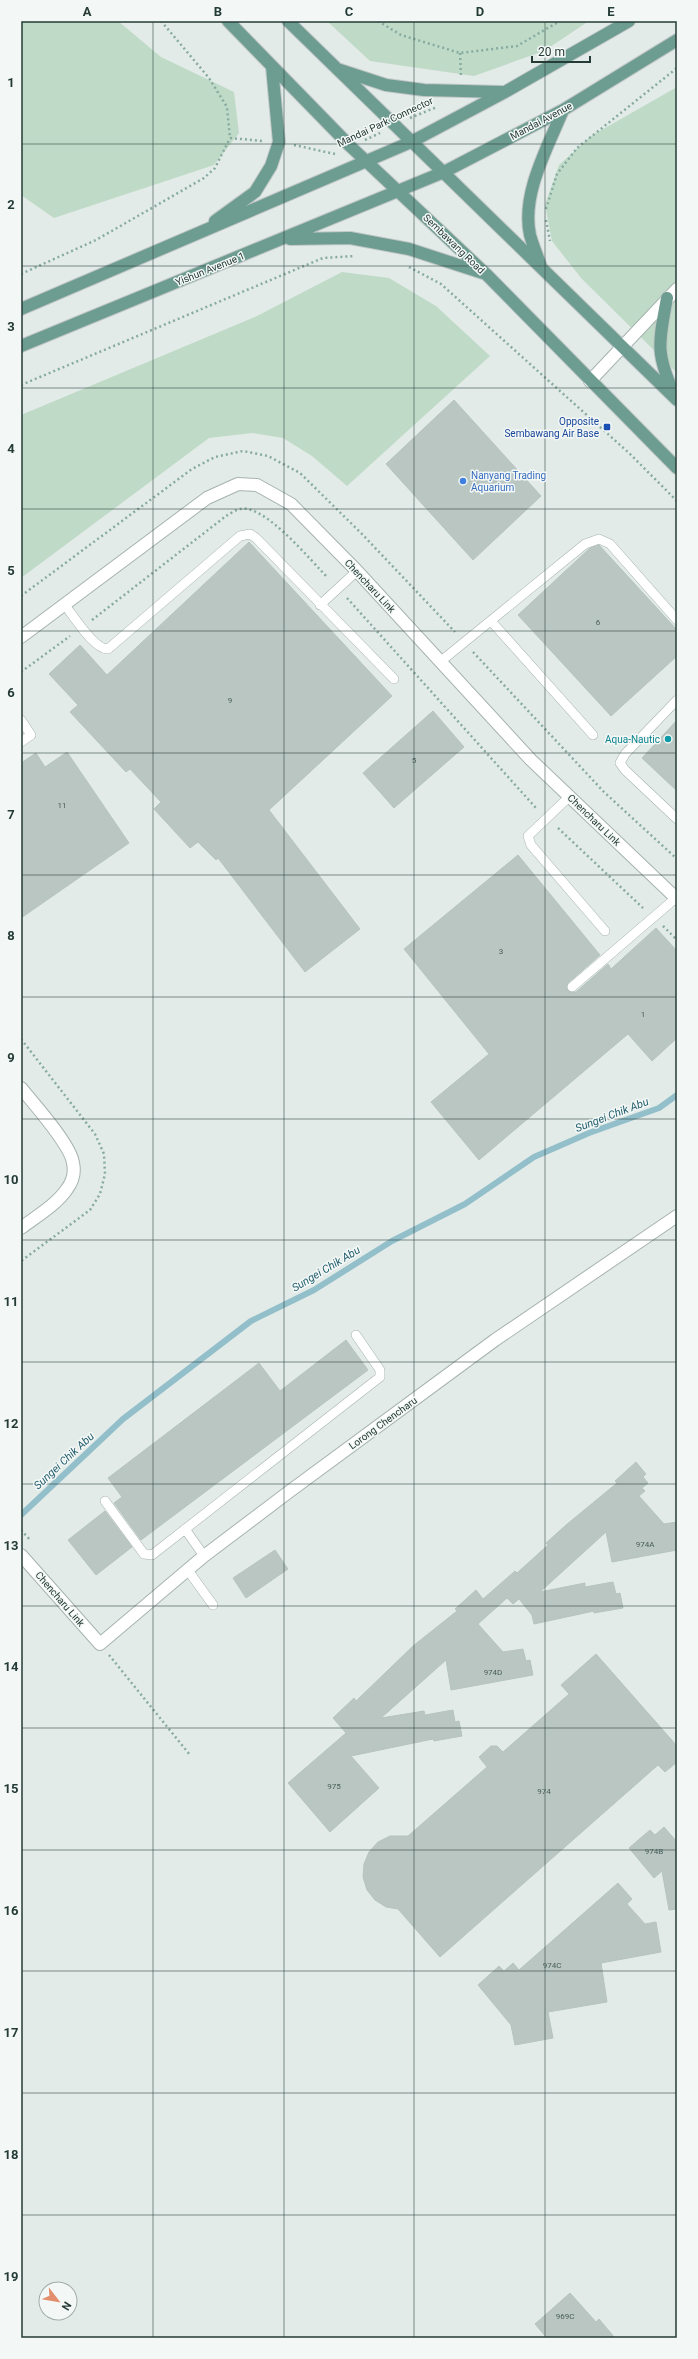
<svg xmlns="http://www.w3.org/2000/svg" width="698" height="2359" font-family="Roboto,sans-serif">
<rect width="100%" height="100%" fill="#e3ebe8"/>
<path fill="#bfdac7" d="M21,21H118L161,57L234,92L239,133L214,165L54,218L21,195Z
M327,21H589L544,51L474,76L370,61Z
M677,87V373L581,278L552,241L545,205L559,165L591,136Z
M342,272L389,278L436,306L490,356L347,486L312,456L283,438L252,433L209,438L21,578V415L257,316Z"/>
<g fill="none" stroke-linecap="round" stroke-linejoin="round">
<path stroke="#92bfca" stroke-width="6" d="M21,1515L123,1419L251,1321L314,1290L392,1241L465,1204L534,1157L589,1133L659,1108L677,1095"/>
</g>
<path fill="#b9c6c1" stroke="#b6c4bf" d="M454,400L541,496L473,560L386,464Z
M249,542L392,696L269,810L360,929L305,972L218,858L216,860L198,842L190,848L154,809L161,802L130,769L126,772L70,712L78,705L49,674L80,645L107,675Z
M599,545L677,630V656L611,716L518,615L590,548Z
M433,711L464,747L394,808L363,773Z
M677,720V791L642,758Z
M67,752L129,843L21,918V763L36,753L45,767Z
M518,855L600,955L568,983L566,988L570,992H576L608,964L611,969L656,928L677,951V1038L652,1061L628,1034L479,1160L431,1102L489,1054L404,949Z
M346,1340L368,1370L141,1540L114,1503L122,1497L108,1478L259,1363L280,1391Z
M636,1462L646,1474L643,1477L648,1483L642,1488L645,1491L639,1496L664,1524L677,1522V1550L612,1562L606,1532L540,1592L585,1583V1587L613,1582L616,1594L620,1593L623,1608L594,1613V1611L534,1624L532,1615L519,1599L513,1604L507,1598L478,1624L503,1652L523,1649L526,1661L530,1660L533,1675L451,1690L446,1660L381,1718L424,1711L425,1715L453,1710L455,1722L459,1721L462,1736L434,1741L433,1739L351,1756L379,1788L330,1832L288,1783L346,1733L333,1718L354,1698L356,1701L413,1646L457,1611L455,1609L476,1590L483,1599L515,1571L517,1573L548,1545L546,1543L566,1525L617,1483L615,1481Z
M105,1511L132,1547L96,1575L68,1540Z
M275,1550L288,1569L246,1598L233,1578Z
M596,1654L677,1746V1762L665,1772L658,1765L440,1957L398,1909L386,1907L375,1900L367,1890L363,1877L364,1864L369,1852L378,1842L390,1836H408L487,1767L479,1757L491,1746H497L503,1752L569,1694L561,1685Z
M664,1827L677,1842V1909L669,1910L662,1871L654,1878L629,1848L650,1830L655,1835Z
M618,1883L632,1899L627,1904L645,1924L656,1922L661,1952L601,1963L607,2002L548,2012L553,2038L515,2045L511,2025L478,1985L499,1966L504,1971L513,1963L519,1970Z
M570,2293L596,2322L599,2319L615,2338H547L535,2324Z"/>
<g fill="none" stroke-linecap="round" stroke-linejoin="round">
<g stroke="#a6b3af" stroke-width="10">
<path id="lane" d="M64,604C73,615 94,650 108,649L240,536L250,534L256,538L394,679
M320,605L357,571
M491,621L593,735
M440,662L585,544L599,539L610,544L677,620
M677,700L625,754L620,763L625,770L677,819
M21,720L31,735L21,742
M570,796L528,836L531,845L605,931
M572,987L677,897
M105,1501L144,1554L152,1555L380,1377V1370L356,1335
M185,1529L204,1556
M187,1569L213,1605"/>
</g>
<g stroke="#a6b3af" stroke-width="14">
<path id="street" d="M590,381L677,289
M21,637L207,498L238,484L257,485L291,504L357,571L531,760L677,899
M21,1088C34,1104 71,1145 73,1163C75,1172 73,1181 67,1189C56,1205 37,1216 21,1228
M21,1555L100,1644L204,1556L290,1491L495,1340L677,1216"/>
</g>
<g stroke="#c2c8c7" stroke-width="14">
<path id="primary" d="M228,21L350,146L486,274L677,468
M288,21L677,400
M337,69L386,85L424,90L503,92
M215,221L255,192L271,166L279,142L272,67
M290,239L350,238L409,249L483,273
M541,267C538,257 533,246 530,235C521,194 548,147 563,110
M667,298C659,342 655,352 674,394
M21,309L411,142L505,92L629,21
M21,346L444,172L563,110L677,40"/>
</g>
<path stroke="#87aba1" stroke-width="2.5" stroke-dasharray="2 3" stroke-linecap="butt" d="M161,21L209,78L227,107L230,138
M378,21L401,35L460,53L517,46L560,21
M460,53L461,77
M410,118L437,107
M230,138L263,141
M365,140L380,133
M294,145L335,154
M546,209L557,174L577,148L677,68
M546,220L550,241
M409,267L441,284L629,453L677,501
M21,274L96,240L204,178L215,168L230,138
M21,385L323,258L355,256
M21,596L192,469L215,457L243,451L268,456L300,473L362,534L455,632
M347,598L536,808
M92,620L226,516C230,514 235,510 240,509C264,503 312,562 328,578
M473,652L604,792L677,859
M21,672L70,636
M558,828L643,908
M663,926L677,940
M21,1039L95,1134L104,1154L105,1174L100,1194L90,1210L21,1261
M21,1530L31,1541
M109,1655L190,1755"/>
<use href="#lane" stroke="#fff" stroke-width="9"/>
<use href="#street" stroke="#fff" stroke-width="12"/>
<use href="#primary" stroke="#6d9c91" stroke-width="12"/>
</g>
<path fill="none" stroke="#253b36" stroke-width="1" stroke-opacity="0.55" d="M153,21V2338M284,21V2338M414,21V2338M545,21V2338M21,144H677M21,266H677M21,388H677M21,509H677M21,631H677M21,753H677M21,875H677M21,997H677M21,1119H677M21,1240H677M21,1362H677M21,1484H677M21,1606H677M21,1728H677M21,1850H677M21,1971H677M21,2093H677M21,2215H677"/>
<rect fill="#1a4fb4" stroke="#f3f8f6" stroke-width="1.5" x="603" y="423" width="8" height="8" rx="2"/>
<circle fill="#3f7fe0" stroke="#f3f8f6" stroke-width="1.5" cx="463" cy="481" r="4"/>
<circle fill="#0f9aa8" stroke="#f3f8f6" stroke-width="1.5" cx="668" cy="739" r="4"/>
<g text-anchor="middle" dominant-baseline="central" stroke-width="3" stroke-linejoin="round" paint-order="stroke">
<g font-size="8" fill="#4a5e59">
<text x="598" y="622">6</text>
<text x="230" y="700">9</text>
<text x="414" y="760">5</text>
<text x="62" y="805">11</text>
<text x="501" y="951">3</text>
<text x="643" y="1014">1</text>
<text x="645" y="1544">974A</text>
<text x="493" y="1672">974D</text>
<text x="334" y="1786">975</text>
<text x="544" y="1791">974</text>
<text x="654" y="1851">974B</text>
<text x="552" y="1965">974C</text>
<text x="565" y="2316">969C</text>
</g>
<g font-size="10" fill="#253b36" stroke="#f3f8f6">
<text transform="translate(541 121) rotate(-28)">Mandai Avenue</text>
<text transform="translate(385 122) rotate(-25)">Mandai Park Connector</text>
<text transform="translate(454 244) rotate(44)">Sembawang Road</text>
<text transform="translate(210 269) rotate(-22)">Yishun Avenue 1</text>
<text transform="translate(370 586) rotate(47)">Chencharu Link</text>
<text transform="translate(594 820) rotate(44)">Chencharu Link</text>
<text transform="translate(383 1423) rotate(-36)">Lorong Chencharu</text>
<text transform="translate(60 1599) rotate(49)">Chencharu Link</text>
</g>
<g font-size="10" fill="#164399" stroke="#f3f8f6" text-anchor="end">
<text x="599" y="421">Opposite<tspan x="599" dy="12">Sembawang Air Base</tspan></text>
</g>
<g font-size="10" fill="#366cbe" stroke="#f3f8f6" text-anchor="start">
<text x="471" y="475">Nanyang Trading<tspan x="471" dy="12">Aquarium</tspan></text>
</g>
<g font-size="10" fill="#0d838f" stroke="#f3f8f6" text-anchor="end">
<text x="660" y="739">Aqua-Nautic</text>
</g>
<g font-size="11" font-style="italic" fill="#266070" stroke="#f3f8f6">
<text transform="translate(612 1115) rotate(-21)">Sungei Chik Abu</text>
<text transform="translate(326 1269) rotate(-31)">Sungei Chik Abu</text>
<text transform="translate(64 1461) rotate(-43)">Sungei Chik Abu</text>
</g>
</g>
<rect width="698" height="2359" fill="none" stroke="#f3f8f6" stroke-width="44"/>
<g transform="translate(58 2301) rotate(121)"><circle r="19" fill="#f3f8f6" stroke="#a1aca9"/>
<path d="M0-3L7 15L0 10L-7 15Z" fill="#e28d6b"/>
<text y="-6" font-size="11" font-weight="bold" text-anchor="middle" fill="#253b36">N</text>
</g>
<path d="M532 56v6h58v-6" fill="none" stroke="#253b36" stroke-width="2"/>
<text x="538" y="56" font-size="12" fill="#253b36" stroke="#f3f8f6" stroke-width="3" paint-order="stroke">20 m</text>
<rect x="22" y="22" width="654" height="2315" fill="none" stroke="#253b36" stroke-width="1.5"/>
<g font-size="13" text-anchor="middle" font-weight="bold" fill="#253b36">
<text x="87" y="16">A</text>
<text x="218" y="16">B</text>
<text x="349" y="16">C</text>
<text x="480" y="16">D</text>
<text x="611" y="16">E</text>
<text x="11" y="87">1</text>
<text x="11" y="209">2</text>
<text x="11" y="331">3</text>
<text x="11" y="453">4</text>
<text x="11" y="575">5</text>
<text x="11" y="697">6</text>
<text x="11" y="819">7</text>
<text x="11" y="940">8</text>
<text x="11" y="1062">9</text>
<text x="11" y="1184">10</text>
<text x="11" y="1306">11</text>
<text x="11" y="1428">12</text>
<text x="11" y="1550">13</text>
<text x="11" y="1671">14</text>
<text x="11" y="1793">15</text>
<text x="11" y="1915">16</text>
<text x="11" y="2037">17</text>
<text x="11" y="2159">18</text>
<text x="11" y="2281">19</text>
</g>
</svg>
